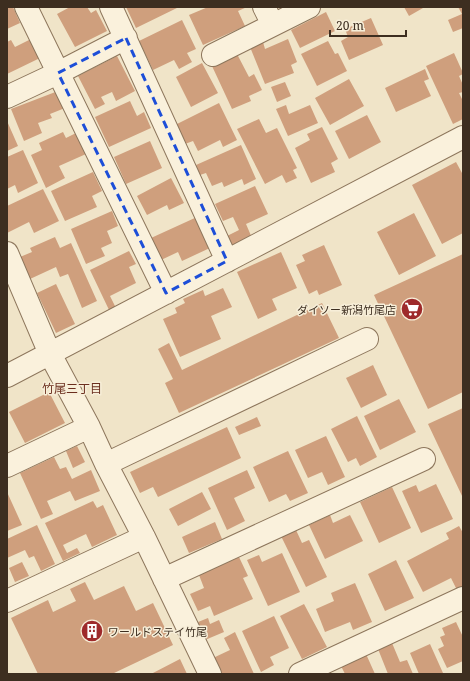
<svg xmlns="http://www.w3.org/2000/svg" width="470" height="681" font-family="'Noto Serif','Noto Sans JP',serif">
<rect width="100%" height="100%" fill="#f0e4c8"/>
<path fill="#cf9f7d" d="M7,7H13L20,23L7,29Z
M70,7H87L91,13L96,10L107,31L75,47L57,14Z
M126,7H179L136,28Z
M208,7H247L238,11L245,26L203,45L189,15Z
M404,7H423V8L409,16Z
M458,7H463V28L453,32L448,20L462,14Z
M326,12L335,31L300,48L291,30Z
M371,18L383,45L349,60L341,41L348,37L345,29Z
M182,20L196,49L187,53L192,62L179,69L174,60L153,70L139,41Z
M31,39L40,58L7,74V42L11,40L15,47Z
M288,39L297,62L291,65L294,73L265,84L250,47L263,42L265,49Z
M328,41L335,54L338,53L347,71L317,86L301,54Z
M454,53L463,73V74L459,76L463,85V92L459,93L463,101V119L453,124L426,66Z
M237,54L249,77L254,74L262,90L249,96L251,101L232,109L212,66Z
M117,56L135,91L116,101L112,92L101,97L105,104L95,109L78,76Z
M202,63L218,93L191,107L176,77Z
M425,69L429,79L424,81L431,96L396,112L385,88Z
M349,79L364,106L330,125L315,98Z
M285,82L291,96L277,102L271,87Z
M58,91L65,108L50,114L52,118L38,123L42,133L24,141L11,109Z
M130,101L137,116L144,112L151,128L109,147L95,117Z
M219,103L237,140L223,147L220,140L198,151L193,141L185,144L175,125Z
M286,105L289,114L310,105L318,123L288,136L276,109Z
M367,115L381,142L349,159L335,131Z
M259,119L266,133L277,128L297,168L293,170L297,178L286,183L282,175L265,184L237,129Z
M7,121L18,146L7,151Z
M322,127L338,159L331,163L335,172L311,183L295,148L310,140L307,134Z
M63,132L66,138L76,133L86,154L59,166L65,178L46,188L31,155L42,150L39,143Z
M150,141L162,168L126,184L114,157Z
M241,145L256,179L244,185L242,179L224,187L222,182L212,186L206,173L200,175L196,165Z
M23,150L38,183L18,193L15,185L7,189V157Z
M456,162L462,173L463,172V233L442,244L412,185Z
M93,172L102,191L92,196L97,207L65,221L51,191Z
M171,178L184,203L169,210L167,205L147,215L137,196Z
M255,186L268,214L246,224L252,238L232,248L227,236L239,230L233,217L223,221L215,204Z
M43,189L59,221L34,233L29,222L7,233V206Z
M112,211L118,226L107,231L112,243L101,248L105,256L86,264L71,229Z
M414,213L436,256L399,275L377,232Z
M197,217L212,247L182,261L178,252L161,260L151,238Z
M55,237L60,248L71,243L97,301L82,308L68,274L60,277L56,267L30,279L20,257L32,252L30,248Z
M324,245L342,285L319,295L317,290L309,294L296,265L305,261L302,255Z
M129,251L136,264L129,267L136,283L110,296L116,308L110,312L90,270Z
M281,252L297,288L272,299L277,310L258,319L237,272Z
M463,254V392L428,409L374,295Z
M56,284L75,324L56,333L37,293Z
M223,288L232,307L211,316L221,339L180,357L163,319L177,313L175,308L185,303L183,299L203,290L205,296Z
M322,303L339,338L179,413L165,383L173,379L158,349L169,343L182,370Z
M373,365L387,395L361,408L346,378Z
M49,392L65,423L25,443L9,412Z
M399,399L416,432L380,450L364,416Z
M463,408V498L428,424Z
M357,416L377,457L360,466L356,458L348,462L331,429Z
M257,417L261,426L239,435L235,427Z
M227,427L241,458L158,497L153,487L140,493L130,472Z
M326,436L345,477L328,485L322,472L308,478L295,450Z
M77,446L85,462L73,468L66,451Z
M288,451L308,493L290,501L286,494L269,502L253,467Z
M54,457L60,469L66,467L72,479L91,470L100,491L75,501L70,491L47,501L53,514L41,519L20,473Z
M247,470L255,488L234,498L245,521L227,530L208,488Z
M436,484L453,519L421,533L402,491L416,485L419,492Z
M392,487L411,528L379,543L360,502Z
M7,492L22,525L7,531Z
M202,492L211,509L178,526L169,509Z
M93,501L97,508L103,505L117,535L92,547L86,534L63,545L67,553L77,548L80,553L63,561L45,523Z
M330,515L333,523L350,515L363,541L325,559L309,525Z
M215,522L222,539L189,553L182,537Z
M37,525L55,564L41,571L34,556L29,558L25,550L7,558V539Z
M459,526L463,533V587L457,590L451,578L423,592L407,561L449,539L446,533Z
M296,530L302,543L309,540L327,577L306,587L281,536Z
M282,553L300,592L268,606L247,560L259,555L262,562Z
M239,557L248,576L243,578L253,599L214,616L210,606L198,611L190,594L204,588L199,575Z
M396,560L414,598L385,611L368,574Z
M22,562L29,576L15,582L9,568Z
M85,582L94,600L124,586L136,611L153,603L173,645L112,674H38L11,618L48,600L53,612L76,601L70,589Z
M355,583L372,622L353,630L350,622L325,632L316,609L334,601L331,593Z
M304,604L327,647L302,659L280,616Z
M274,616L289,648L270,657L274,665L261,672L242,631Z
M208,618L210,624L219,620L224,632L205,640L198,622Z
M456,622L463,637V661L447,668L438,649L444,646L440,637L445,635L442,628Z
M235,632L254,674H220L213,658L230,650L224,638Z
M392,643L400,662L407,660L413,674H388L378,649Z
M430,644L443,673L442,674H419L410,653Z
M366,654L375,674H345L341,666Z
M180,659L187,674H151Z"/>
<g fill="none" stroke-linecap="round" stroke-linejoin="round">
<g stroke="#8d765c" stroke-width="24">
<path id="street" d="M26,7L166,293
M111,7L227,261
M264,7L273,25
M213,55L309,7
M7,97L58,73L126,38
M7,253L50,354L89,427L106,464L144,537L210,674
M7,376L463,137
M106,464L367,339
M7,466L89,427
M164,579L424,459
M7,601L144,537
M300,674L463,598"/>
</g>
<use href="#street" stroke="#faf1dc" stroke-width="22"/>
</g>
<path fill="none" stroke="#1d4ed8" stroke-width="3" stroke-dasharray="8 5" stroke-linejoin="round" d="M126,38L227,261L166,293L58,73Z"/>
<defs>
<g id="supermarket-disc" transform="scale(1.15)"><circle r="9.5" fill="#9e2a2b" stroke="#f7eed8"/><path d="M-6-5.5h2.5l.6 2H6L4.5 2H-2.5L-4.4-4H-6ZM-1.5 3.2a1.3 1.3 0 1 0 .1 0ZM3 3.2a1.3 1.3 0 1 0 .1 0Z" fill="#fff"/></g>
<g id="building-disc" transform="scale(1.15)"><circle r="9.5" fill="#9e2a2b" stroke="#f7eed8"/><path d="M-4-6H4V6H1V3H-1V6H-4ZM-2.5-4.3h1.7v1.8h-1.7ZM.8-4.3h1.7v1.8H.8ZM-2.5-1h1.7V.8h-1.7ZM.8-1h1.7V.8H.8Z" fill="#fff"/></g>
</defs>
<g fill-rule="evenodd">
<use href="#supermarket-disc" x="412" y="309"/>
<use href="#building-disc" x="92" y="631"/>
</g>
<g text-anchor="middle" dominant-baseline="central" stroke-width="3" stroke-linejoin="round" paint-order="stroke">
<g font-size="11" fill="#3d2e20" stroke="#f7eed8" text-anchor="end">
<text x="396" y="309">ダイソー新潟竹尾店</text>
<text x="108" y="631" text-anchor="start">ワールドステイ竹尾</text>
</g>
<g font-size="12" fill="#6b2e1e" stroke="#f7eed8">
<text x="72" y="388">竹尾三丁目</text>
</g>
</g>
<rect width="470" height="681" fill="none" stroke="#3d2e20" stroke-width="16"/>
<path d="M330 30v6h76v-6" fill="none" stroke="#3d2e20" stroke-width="2"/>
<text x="336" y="30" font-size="12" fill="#3d2e20" stroke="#f7eed8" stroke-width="3" paint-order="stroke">20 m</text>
</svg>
